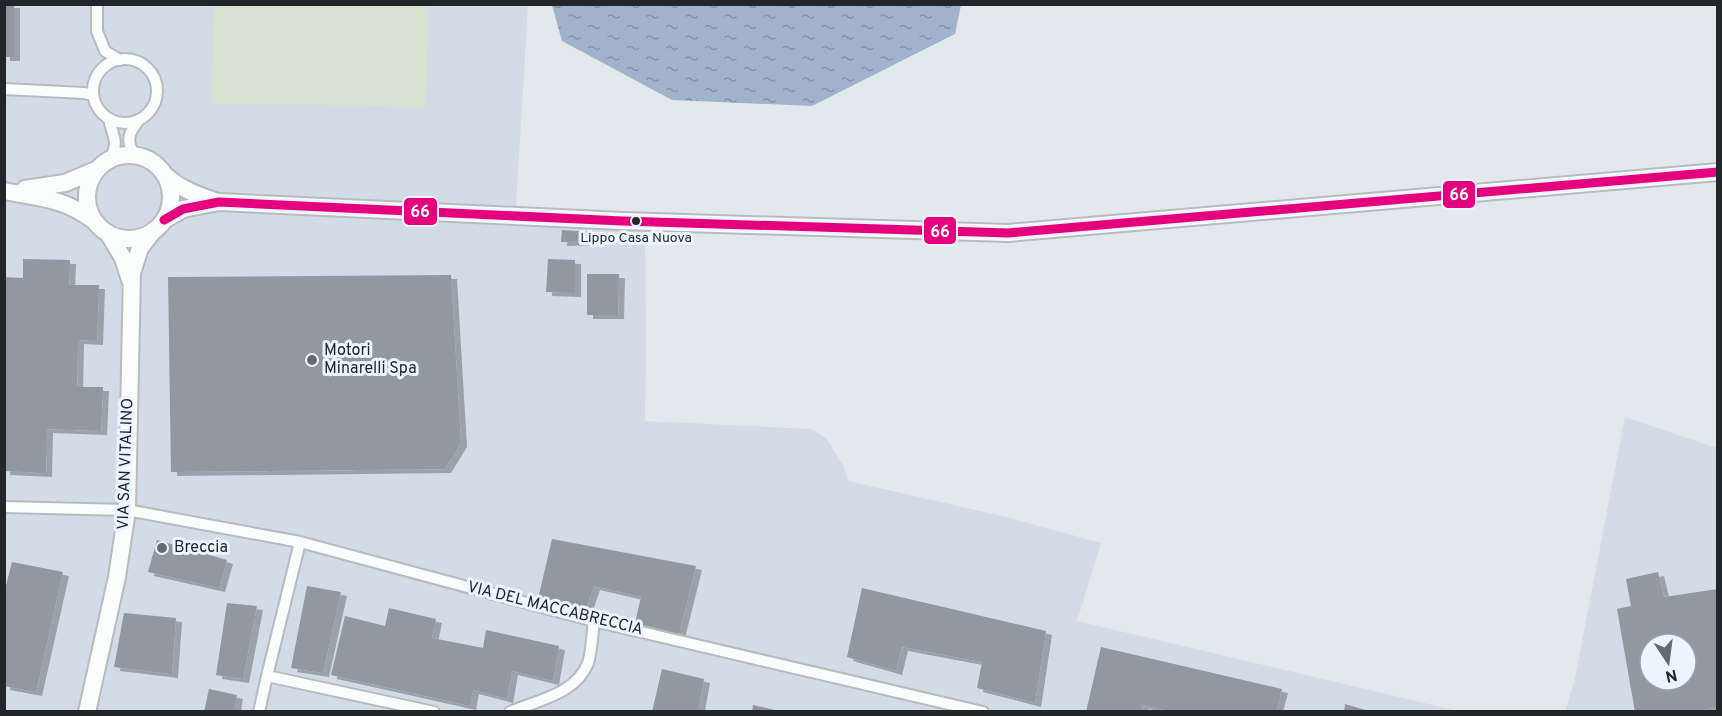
<svg xmlns="http://www.w3.org/2000/svg" width="1722" height="716" font-family="Overpass,sans-serif">
<defs>
<pattern id="water-ripples" width="26" height="14" patternUnits="userSpaceOnUse" patternTransform="scale(1.5)"><rect width="26" height="14" fill="#9fb4ca"/><path d="M2 4q2-2 4 0t4 0M15 11q2-2 4 0t4 0" fill="none" stroke="#8192a4"/></pattern>
<filter id="shadow"><feDropShadow dx="6" dy="4" stdDeviation="0" flood-color="#0004"/></filter>
</defs>
<rect width="100%" height="100%" fill="#e3e8ed"/>
<path fill="#d2dbe6" fill-rule="evenodd" d="M4,5H528L516,207L614,216H645L646,351L645,421L811,429L826,438L844,467L848,481L1002,516L1101,543L1077,621L1458,711H5Z
M1625,417L1717,448V711L1565,712L1575,679ZM1650,644H1686V680H1650Z"/>
<path fill="#d8e2d0" d="M214,5H428L426,107L212,103Z"/>
<path fill="url(#water-ripples)" d="M552,5V4L961,5L955,34L812,106L672,100L562,41Z"/>
<path fill="#91989f" fill-rule="evenodd" filter="url(#shadow)" d="M4,4H14V57H4Z
M562,230L592,232V241L561,242Z
M23,259L70,260L69,285H99L97,341L78,340L77,387H103L101,431L47,429L46,473L4,471V277L23,278Z
M548,259L575,260V293L546,292Z
M587,274H619L618,315H587Z
M451,275L461,443L445,469L171,472L168,277Z
M552,539L696,566L679,634L635,623L641,597L594,586L586,609L538,599Z
M157,540L227,560L219,588L148,572Z
M12,562L63,572L36,692L4,686V593Z
M1658,572L1664,597L1718,589V707L1692,712H1635L1617,609L1631,606L1626,579ZM1650,644H1686V680H1650Z
M307,586L341,592L323,673L291,668Z
M862,588L1046,631L1035,703L977,688L982,662L902,647L896,671L847,657Z
M227,603L257,606L243,679L216,675Z
M389,608L436,619L432,638L483,648L486,630L559,646L553,681L512,671L507,699L473,690L470,706L331,675L345,616L385,626Z
M124,613L176,618L172,674L114,667Z
M1101,647L1282,689L1276,712H1173L1143,705L1141,712H1086Z
M662,669L704,679L698,712H652Z
M209,689L237,695L234,712H204Z
M1345,704L1369,711V712H1344Z
M753,705L780,711V712H752Z"/>
<g fill="none" stroke-linecap="round" stroke-linejoin="round">
<g stroke="#b7bbbe" stroke-width="14">
<path id="street" d="M97,4V31L105,51L120,60
M93 91a32 32 0 1 1 64 0a32 32 0 1 1-64 0Z
M4,89L84,93L93,95
M109,119C112,136 120,141 110,159
M135,155C125,141 129,132 139,120
M4,507L127,510L300,542L594,621L983,712
M267,676L300,542
M259,712L267,676L434,712
M510,712C538,700 576,694 588,663C592,651 592,634 594,621"/>
</g>
<g stroke="#b7bbbe" stroke-width="20">
<path id="secondary" d="M87 197a42 42 0 1 1 84 0a42 42 0 1 1-84 0Z
M166,176C181,189 197,195 215,201
M25,189L65,183L96,170
M4,191C40,198 63,198 93,220
M164,220L183,209L219,202L622,221L1008,233L1718,172
M108,233L123,258L130,280
M87,712L117,577L127,510L132,273L140,248L154,230"/>
</g>
<use href="#street" stroke="#fbfcfc" stroke-width="10"/>
<use href="#secondary" stroke="#fbfcfc" stroke-width="16"/>
<g stroke="#ecf5ff" stroke-width="14">
<path id="bus-1" d="M164,220L183,209L219,202L622,221L1008,233L1718,172"/>
</g>
<use href="#bus-1" stroke="#e5007d" stroke-width="9"/>
</g>
<circle fill="#232629" stroke="#ecf5ff" stroke-width="2" cx="636" cy="221" r="5"/>
<g fill="#666a6e" stroke="#ecf5ff" stroke-width="2">
<circle cx="312" cy="360" r="6"/>
<circle cx="162" cy="548" r="6"/>
</g>
<g text-anchor="middle" dominant-baseline="central" stroke-width="6" stroke-linejoin="round" paint-order="stroke">
<g font-size="14" fill="#232629" stroke="#ecf5ff">
<text x="636" y="238">Lippo Casa Nuova</text>
</g>
<g font-size="16" fill="#232629" stroke="#ecf5ff" text-anchor="start">
<text x="324" y="351">Motori<tspan x="324" dy="18">Minarelli Spa</tspan></text>
<text x="174" y="548">Breccia</text>
</g>
<g font-size="16" fill="#232629" stroke="#ecf5ff">
<text transform="translate(126 464) rotate(-88)">VIA SAN VITALINO</text>
<text transform="translate(555 609) rotate(14)">VIA DEL MACCABRECCIA</text>
</g>
</g>
<g stroke="#ecf5ff" stroke-width="2">
<rect x="1442" y="180" width="34" height="29" rx="6" fill="#e5007d"/>
<rect x="403" y="197" width="35" height="29" rx="6" fill="#e5007d"/>
<rect x="923" y="216" width="34" height="29" rx="6" fill="#e5007d"/>
</g>
<g font-size="16" text-anchor="middle" font-weight="bold" fill="#fff">
<text x="1459" y="200">66</text>
<text x="420" y="217">66</text>
<text x="940" y="237">66</text>
</g>
<rect width="1722" height="716" fill="none" stroke="#232629" stroke-width="12"/>
<g transform="translate(1668 662) rotate(167)"><circle r="28" fill="#ecf5ff" stroke="#9ca2a9" stroke-width="1.5"/>
<path d="M0-4.5L10 22L0 15L-10 22Z" fill="#666a6e"/>
<text y="-9" font-size="16" font-weight="bold" text-anchor="middle" fill="#232629">N</text>
</g>
</svg>
